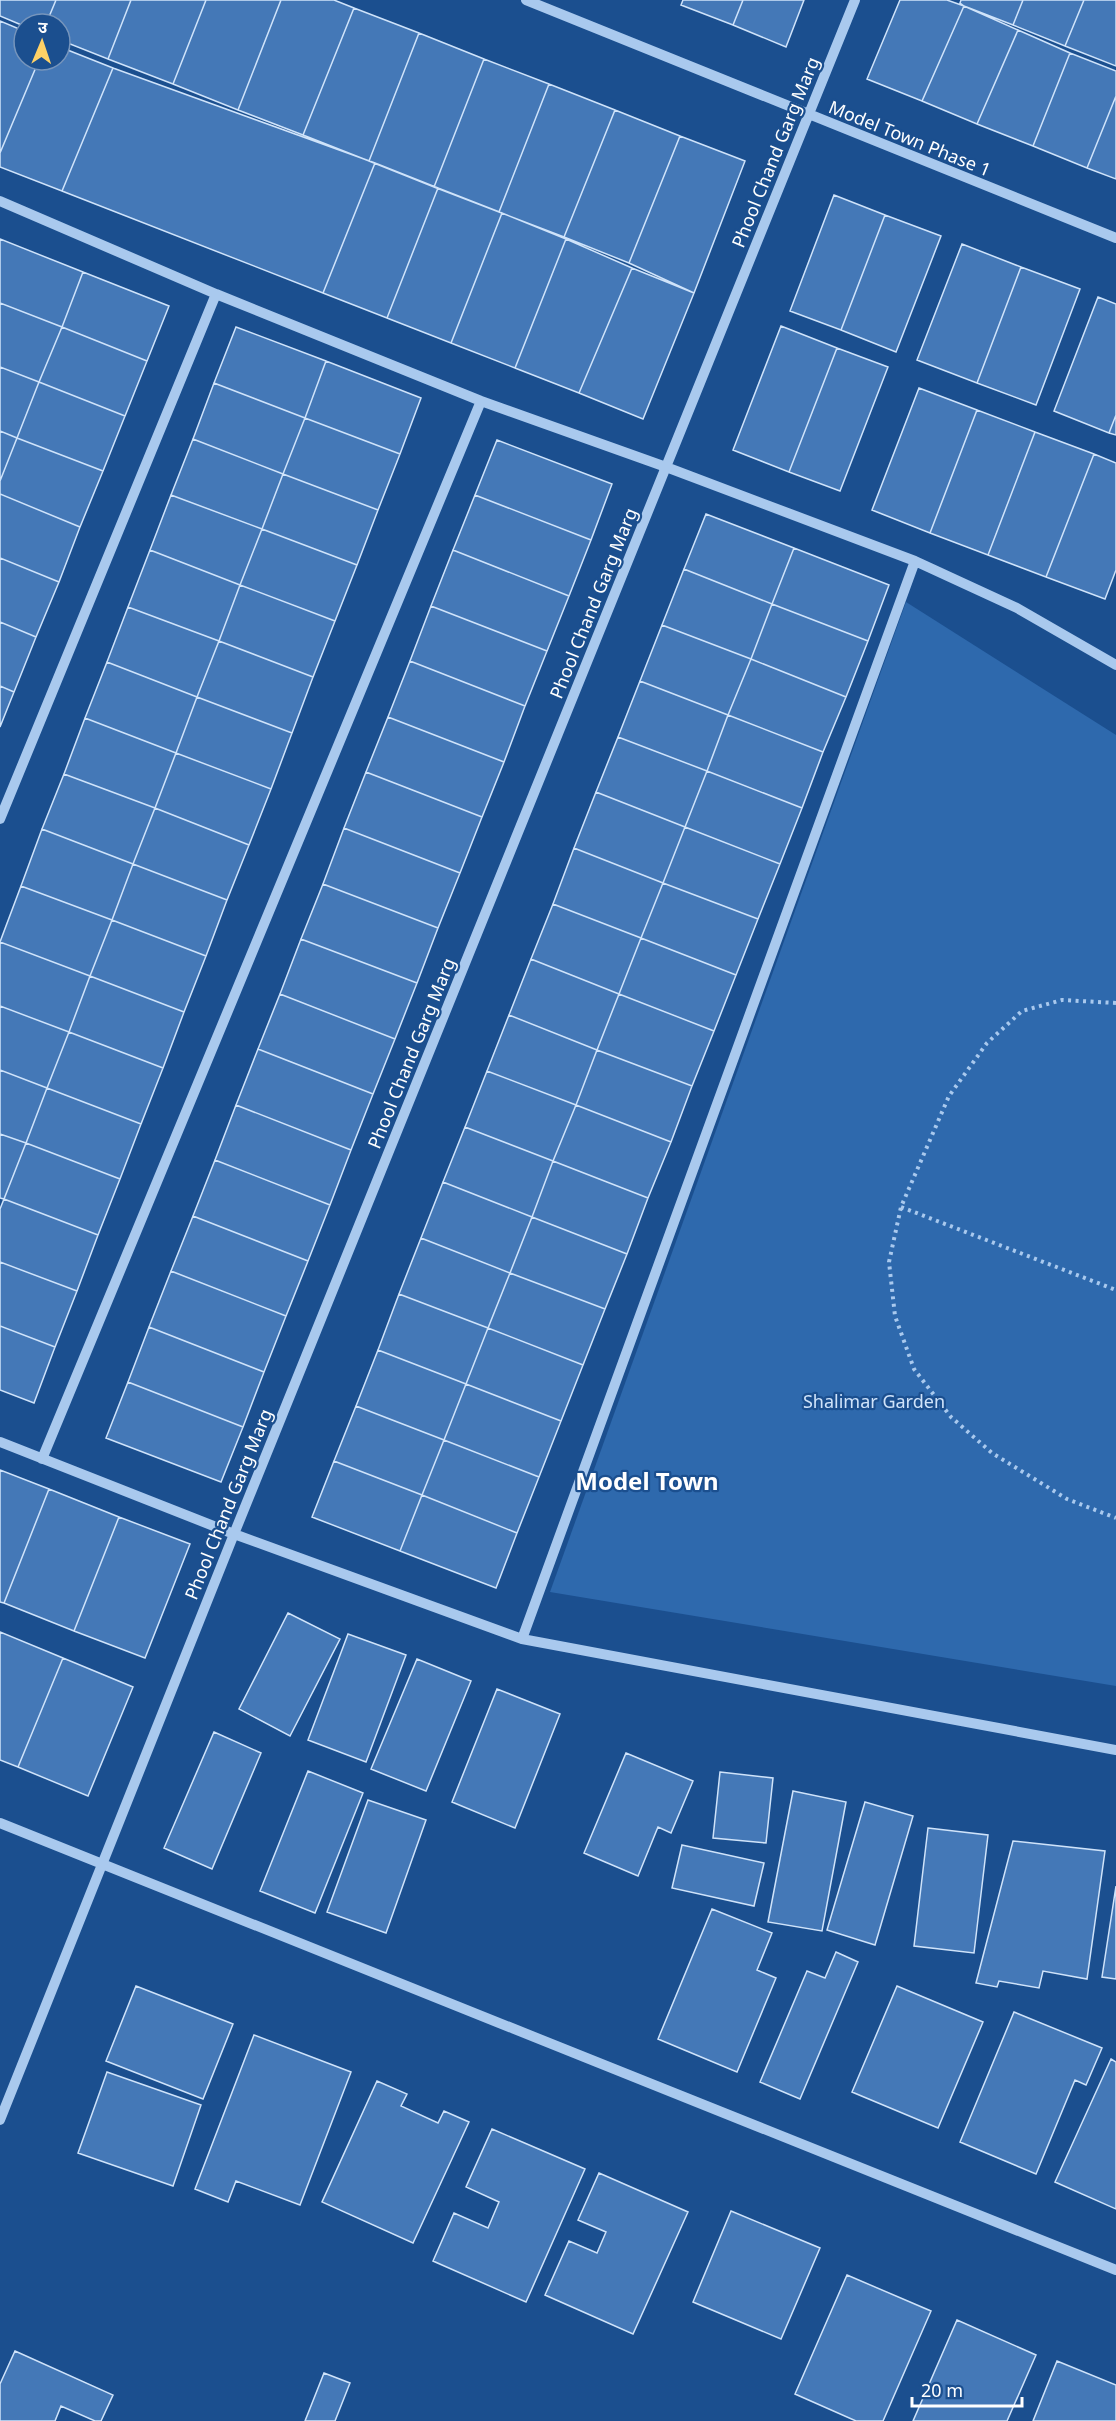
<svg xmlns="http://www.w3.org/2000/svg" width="1116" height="2421" font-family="'Noto Sans','Noto Sans Devanagari',sans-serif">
<rect width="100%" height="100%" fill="#1b4f8f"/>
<path fill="#2e69ad" d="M906,602L1116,735V1686L550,1592Z"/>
<path fill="#4478b7" stroke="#cfe3fa" stroke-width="1.5" d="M0,0H56L46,24H24V26L0,16Z
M56,0H131L108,59L60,40V24H46Z
M131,0H206L173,84L108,59Z
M206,0H281L238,110L173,84Z
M281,0H334L354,8L303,135L238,110Z
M683,0H743L733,25L681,5Z
M743,0H804L786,47L733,25Z
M900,0H947L964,6L922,101L867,79Z
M961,0H1023L1013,25L964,6L960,3Z
M1023,0H1084L1065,46L1013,25Z
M1084,0H1116V66L1065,46Z
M964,6L1018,30L977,124L922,101Z
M354,8L419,33L369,161L303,135Z
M0,21L24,31V60H39L0,153Z
M1018,30L1070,53L1033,146L977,124Z
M419,33L484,59L434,187L369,161Z
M60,47L113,68L62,191L0,167V153L39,60H60Z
M1070,53L1116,71V96L1087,168L1033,146Z
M484,59L549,84L499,212L434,187Z
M113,68L375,163L323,293L62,191Z
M549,84L615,110L564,237L499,212Z
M1116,96V179L1087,168Z
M615,110L680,136L629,263L564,237Z
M680,136L745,161L694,293L629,263Z
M375,163L438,188L387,318L323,293Z
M438,188L502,213L451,343L387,318Z
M834,195L885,215L841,330L790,311Z
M502,213L566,239L515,368L451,343Z
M885,215L941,236L896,352L841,330Z
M0,239L83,272L62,327L0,303Z
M566,239L632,268L579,393L515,368Z
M962,244L1021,267L977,383L917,360Z
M1021,267L1080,289L1036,405L977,383Z
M632,268L694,293L643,419L579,393Z
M83,272L169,306L147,361L62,327Z
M1098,297L1116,304V415L1109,433L1054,411Z
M0,303L62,327L39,382L0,367Z
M781,326L837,348L789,472L733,450Z
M62,327L147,361L125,416L39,382Z
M236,327L326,361L305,418L214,383Z
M837,348L888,367L840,491L789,472Z
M326,361L421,398L400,454L305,418Z
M0,367L39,382L17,438L0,431Z
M39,382L125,416L103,471L17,438Z
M214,383L305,418L283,474L193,439Z
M919,388L977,410L930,533L872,510Z
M977,410L1035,432L988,555L930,533Z
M1116,415V435L1109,433Z
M305,418L400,454L378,510L283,474Z
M0,431L17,438L0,481Z
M1035,432L1094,454L1046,577L988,555Z
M17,438L103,471L80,527L0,494V481Z
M193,439L283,474L262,529L171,495Z
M497,440L612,484L591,540L475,495Z
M1094,454L1116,463V570L1105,599L1046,577Z
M283,474L378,510L357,565L262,529Z
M0,494L80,527L59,582L0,558Z
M171,495L262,529L240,585L150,550Z
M475,495L591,540L569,596L453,550Z
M706,514L794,548L772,604L684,569Z
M262,529L357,565L335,621L240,585Z
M794,548L889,585L868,641L772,604Z
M150,550L240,585L219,641L128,607Z
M453,550L569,596L547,651L431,606Z
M0,558L59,582L36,637L0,622Z
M684,569L772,604L751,659L662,625Z
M240,585L335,621L313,677L219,641Z
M772,604L868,641L846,697L751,659Z
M431,606L547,651L525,706L410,661Z
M128,607L219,641L197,697L107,662Z
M0,622L36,637L14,692L0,686Z
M662,625L751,659L728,715L640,681Z
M219,641L313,677L292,733L197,697Z
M751,659L846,697L823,752L728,715Z
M410,661L525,706L504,762L388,717Z
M107,662L197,697L176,753L85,718Z
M640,681L728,715L707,771L618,737Z
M0,686L14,692L0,727Z
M197,697L292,733L271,789L176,753Z
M728,715L823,752L802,808L707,771Z
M388,717L504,762L482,817L366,772Z
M85,718L176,753L155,808L64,774Z
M618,737L707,771L685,827L596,792Z
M176,753L271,789L249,845L155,808Z
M707,771L802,808L780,864L685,827Z
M366,772L482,817L460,873L344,828Z
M64,774L155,808L133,864L42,829Z
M596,792L685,827L663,883L574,848Z
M155,808L249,845L227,900L133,864Z
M685,827L780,864L758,919L663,883Z
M344,828L460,873L438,928L323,884Z
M42,829L133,864L112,920L21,886Z
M574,848L663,883L641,938L553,904Z
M133,864L227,900L206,956L112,920Z
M663,883L758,919L736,975L641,938Z
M323,884L438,928L417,983L301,939Z
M21,886L112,920L90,976L0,942Z
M553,904L641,938L619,994L531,959Z
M112,920L206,956L184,1012L90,976Z
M641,938L736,975L714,1031L619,994Z
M301,939L417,983L395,1039L280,994Z
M0,942L90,976L69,1032L0,1006Z
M531,959L619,994L597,1050L509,1015Z
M90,976L184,1012L163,1068L69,1032Z
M280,994L395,1039L373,1094L258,1049Z
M619,994L714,1031L692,1086L597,1050Z
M0,1006L69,1032L47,1088L0,1070Z
M509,1015L597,1050L576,1105L487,1071Z
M69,1032L163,1068L141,1124L47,1088Z
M258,1049L373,1094L351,1150L236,1105Z
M597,1050L692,1086L671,1142L576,1105Z
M0,1070L47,1088L26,1143L0,1134Z
M487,1071L576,1105L553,1161L465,1127Z
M47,1088L141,1124L120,1179L26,1143Z
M236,1105L351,1150L330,1205L215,1160Z
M576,1105L671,1142L648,1198L553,1161Z
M465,1127L553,1161L532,1217L443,1182Z
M0,1134L26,1143L4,1199L0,1198Z
M26,1143L120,1179L98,1235L4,1199Z
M215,1160L330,1205L308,1261L193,1216Z
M553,1161L648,1198L627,1254L532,1217Z
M443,1182L532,1217L510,1273L421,1238Z
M4,1199L98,1235L77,1291L0,1262V1209Z
M193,1216L308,1261L286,1316L171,1271Z
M532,1217L627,1254L605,1309L510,1273Z
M421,1238L510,1273L488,1328L399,1294Z
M0,1262L77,1291L55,1347L0,1326Z
M171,1271L286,1316L264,1372L149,1327Z
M510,1273L605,1309L583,1365L488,1328Z
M399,1294L488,1328L466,1384L378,1350Z
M0,1326L55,1347L34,1403L0,1390Z
M149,1327L264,1372L243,1427L128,1382Z
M488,1328L583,1365L561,1421L466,1384Z
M378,1350L466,1384L444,1440L356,1406Z
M128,1382L243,1427L221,1482L106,1438Z
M466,1384L561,1421L539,1477L444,1440Z
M356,1406L444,1440L422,1495L334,1461Z
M444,1440L539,1477L517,1533L422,1495Z
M334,1461L422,1495L400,1551L312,1517Z
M0,1470L49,1489L4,1603L0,1602Z
M49,1489L119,1517L74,1631L4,1603Z
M422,1495L517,1533L496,1588L400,1551Z
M119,1517L190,1544L145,1658L74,1631Z
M288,1613L340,1639L290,1736L239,1709Z
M0,1632L63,1658L18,1767L0,1760Z
M348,1634L406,1655L366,1762L308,1740Z
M63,1658L133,1687L88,1796L18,1767Z
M417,1659L471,1681L426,1791L371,1769Z
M497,1689L560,1714L515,1828L452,1802Z
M214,1732L261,1753L212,1869L164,1848Z
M626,1753L693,1781L671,1833L658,1827L638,1876L584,1853Z
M308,1771L363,1793L315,1913L260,1891Z
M720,1772L773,1778L766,1843L713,1838Z
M793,1791L846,1802L822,1931L768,1922Z
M368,1800L426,1820L386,1933L327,1912Z
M865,1802L913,1816L875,1945L827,1930Z
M928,1828L988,1835L974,1953L914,1946Z
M1013,1841L1105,1851L1087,1979L1043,1971L1039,1988L999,1981L997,1987L976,1983Z
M682,1845L764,1863L754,1906L672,1888Z
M1116,1886V1979L1102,1977Z
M712,1909L772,1933L757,1970L776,1978L737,2072L658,2039Z
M836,1952L858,1962L800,2099L760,2082L807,1971L825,1978Z
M136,1986L233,2024L203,2099L106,2061Z
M897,1986L983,2022L938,2128L852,2092Z
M1014,2012L1102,2048L1086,2085L1075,2080L1036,2174L960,2142Z
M254,2035L351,2072L300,2205L236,2181L228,2202L195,2189Z
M1111,2059L1116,2062V2209L1055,2182Z
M107,2072L201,2105L173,2186L78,2153Z
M377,2081L407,2094L401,2106L438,2123L444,2111L469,2122L413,2243L322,2202Z
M492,2129L585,2169L526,2302L433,2261L454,2213L488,2228L499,2202L466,2187Z
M599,2173L688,2212L633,2334L545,2295L569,2241L597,2253L606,2232L578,2220Z
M731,2211L820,2248L781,2339L693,2302Z
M847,2275L931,2311L883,2421H856L795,2394Z
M957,2320L1036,2355L1007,2421H913Z
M15,2351L113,2395L101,2421H95L61,2406L55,2421H0V2384Z
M1057,2361L1116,2385V2421H1033Z
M324,2373L350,2383L335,2421H305Z"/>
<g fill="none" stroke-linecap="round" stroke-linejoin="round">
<path stroke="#a9c9ee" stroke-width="4" stroke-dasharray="3 4.5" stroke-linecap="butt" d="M1116,1003L1062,1000L1022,1011L987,1043L949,1096L901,1207L889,1262L895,1316L914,1369L951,1417L992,1453L1067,1499L1116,1518
M901,1207L1116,1290"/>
<path stroke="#a9c9ee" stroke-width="10" d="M526,0L1116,238
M0,201L216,294L481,401L666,467L915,561L1017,608L1116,665
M0,819L216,294
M0,1442L234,1534L522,1639L1116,1750
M42,1459L481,401
M522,1639L915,561
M0,1823L1116,2270
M0,2120L234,1534L855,0"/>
</g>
<g text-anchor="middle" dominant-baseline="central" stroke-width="4.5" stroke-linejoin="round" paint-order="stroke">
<g font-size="18" fill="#fff" stroke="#1b4f8f">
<text transform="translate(910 138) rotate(22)">Model Town Phase 1</text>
<text transform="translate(775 152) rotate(-68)">Phool Chand Garg Marg</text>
<text transform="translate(593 603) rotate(-68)">Phool Chand Garg Marg</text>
<text transform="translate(411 1053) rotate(-68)">Phool Chand Garg Marg</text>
<text transform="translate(228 1504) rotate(-68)">Phool Chand Garg Marg</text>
</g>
<g font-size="18" fill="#cfe3fa" stroke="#1b4f8f">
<text x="874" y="1401">Shalimar Garden</text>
</g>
<g font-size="24" font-weight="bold" fill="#fff" stroke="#1b4f8f">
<text x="647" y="1480">Model Town</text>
</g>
</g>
<g transform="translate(42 42) rotate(2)"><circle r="28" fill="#1b4f8f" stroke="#7695bc" stroke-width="1.5"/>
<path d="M0-4.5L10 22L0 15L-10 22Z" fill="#ffd166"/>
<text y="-9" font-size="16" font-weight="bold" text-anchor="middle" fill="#ffffff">उ</text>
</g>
<path d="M912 2397v9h110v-9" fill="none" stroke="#ffffff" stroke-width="3"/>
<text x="921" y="2397" font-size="18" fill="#ffffff" stroke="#1b4f8f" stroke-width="4.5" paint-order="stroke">20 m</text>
</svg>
